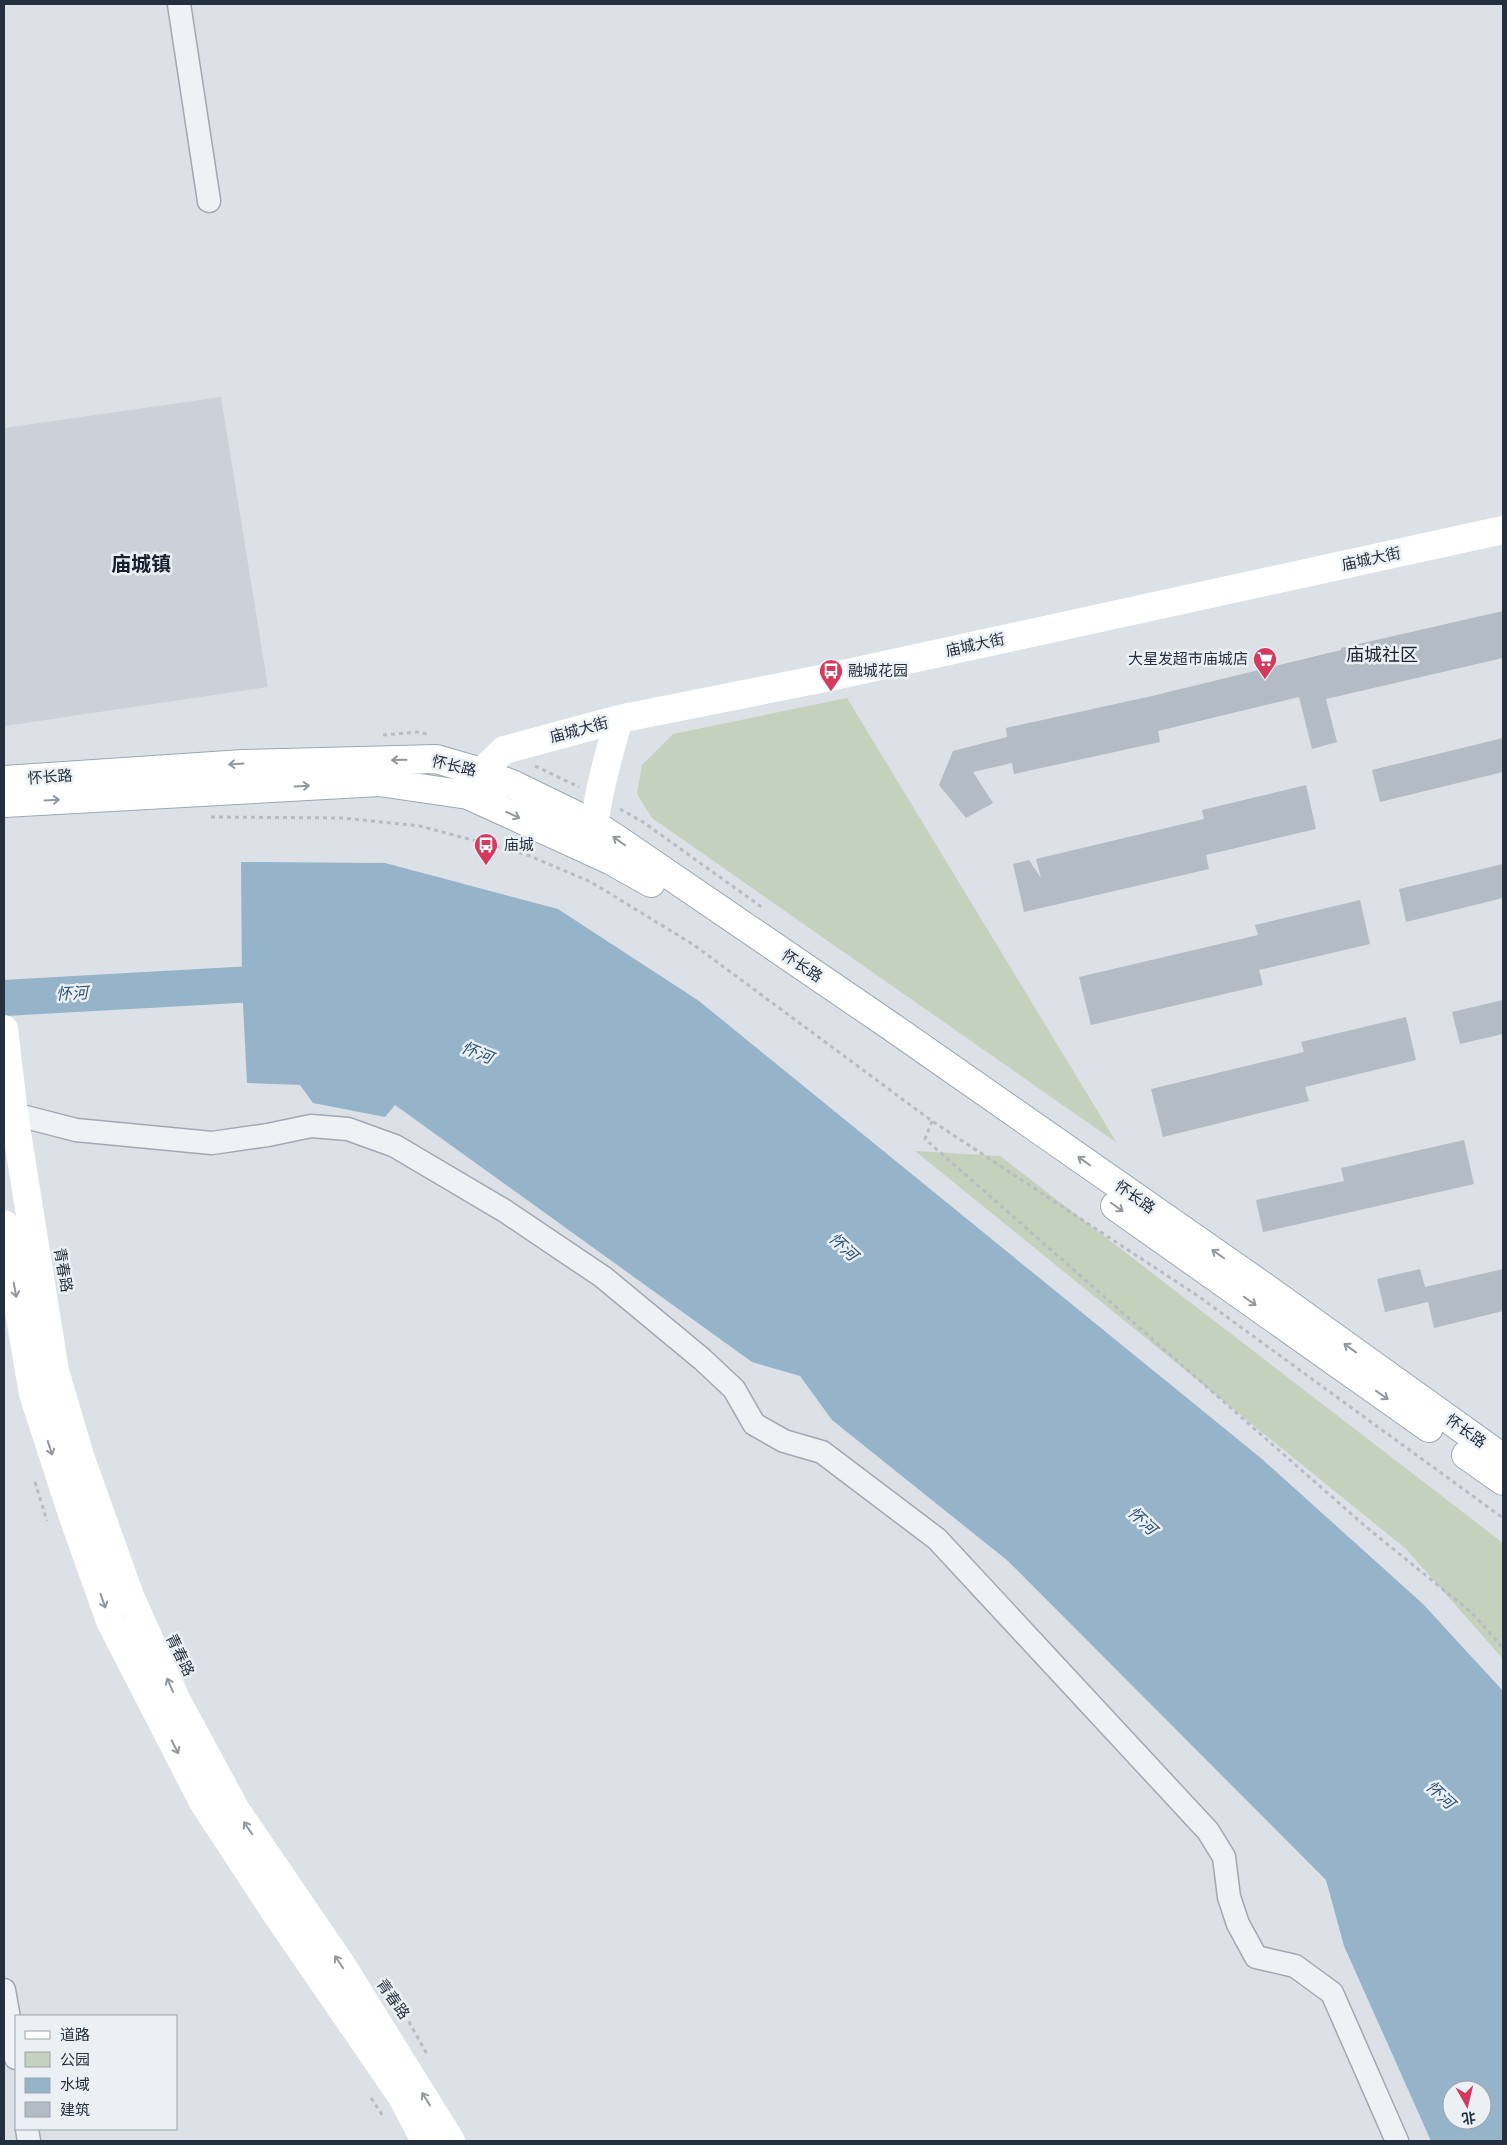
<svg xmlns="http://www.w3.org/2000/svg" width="1507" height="2145" font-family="Signika,'Noto Sans SC',sans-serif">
<rect width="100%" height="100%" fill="#dce1e7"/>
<path fill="#cad1d9" d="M221,397L268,687L5,726L4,428Z"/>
<path fill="#c4d1bd" d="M847,698L1117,1143L652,818L637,794L642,765L673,734Z
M915,1151L1000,1156L1503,1543V1659L1406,1549Z"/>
<path fill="#95b3c9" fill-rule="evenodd" d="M241,862L385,863L558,909L699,1001L1262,1459L1423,1604L1503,1691V2141H1431L1344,1946L1326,1880L1008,1561L832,1420L800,1376L752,1362L395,1105L385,1117L313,1103L300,1085L247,1083L242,985ZM1452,2090H1482V2120H1452Z"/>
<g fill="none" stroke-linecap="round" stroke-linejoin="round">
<path stroke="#95b3c9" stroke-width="36" d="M4,998L290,982"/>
</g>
<path fill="#b3bbc4" d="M1503,611V658L1326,699L1337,742L1312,749L1299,697L1158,731L1160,742L1014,774L1012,763L973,772L993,803L966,818L939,785L953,751L1007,737L1006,728L1152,696L1341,650V648Z
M1503,738V772L1380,802L1372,770Z
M1306,785L1316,829L1206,855L1209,869L1024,912L1013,864L1029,860L1041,878L1036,859L1204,819L1202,810Z
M1503,864V898L1406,922L1399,889Z
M1360,900L1370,944L1259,970L1263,985L1091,1025L1079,977L1258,935L1255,925Z
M1503,1000V1034L1460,1044L1452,1012Z
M1406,1017L1416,1060L1305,1087L1309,1101L1163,1137L1151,1089L1304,1052L1301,1042Z
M1464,1140L1474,1184L1263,1232L1256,1200L1344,1181L1341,1168Z
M1420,1269L1425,1287L1503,1269V1311L1434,1328L1428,1302L1385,1312L1377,1279Z"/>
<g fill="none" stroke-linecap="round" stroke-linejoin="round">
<g stroke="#a1a8b1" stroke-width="25">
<path id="street" d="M179,4L209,201
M4,1115L14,1114L76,1130L212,1143L268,1135L311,1126L348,1129L395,1146L505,1211L603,1277L702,1359L734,1389L754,1424L784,1441L822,1452L937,1539L1208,1831L1224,1857L1229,1897L1238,1924L1256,1957L1295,1966L1332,1993L1397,2141
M4,1990L16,2058
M27,2129L29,2141"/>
</g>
<g stroke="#9ba7b3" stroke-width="30">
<path id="primary" d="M4,780L243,764L436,759L481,772L514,785L594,824L621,842L892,1027L1263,1286L1503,1458
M4,803L379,782L468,795L610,860L651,883
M1115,1206L1429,1428
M1466,1455L1503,1481"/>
</g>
<path stroke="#b6bcc2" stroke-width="3" stroke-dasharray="4 4" stroke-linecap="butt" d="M383,735L419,732L427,734
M535,766L579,787
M620,809L643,822L763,908
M211,817L343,818L420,826L525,854L591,882L694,945L932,1121L1198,1296L1503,1518
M932,1121L925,1139L1365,1526L1471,1612L1503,1648
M35,1482L47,1521
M391,1995L408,2020L428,2056
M371,2098L383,2116"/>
<use href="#street" stroke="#eff2f5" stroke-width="22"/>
<path stroke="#fff" stroke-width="28" d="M470,792L481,772L504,750L619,719L825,678L1503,530
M592,847C595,803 607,760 619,719
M4,1029L14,1114L55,1371L80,1456L130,1596L177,1701L236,1810L341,1964L451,2141
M4,1224L33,1394L72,1514L110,1621L203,1802L275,1912L402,2097L425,2141"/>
<use href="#primary" stroke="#fff" stroke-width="28"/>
</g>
<defs><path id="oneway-shaft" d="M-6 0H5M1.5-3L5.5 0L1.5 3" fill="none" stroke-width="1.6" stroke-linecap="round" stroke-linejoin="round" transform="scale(1.25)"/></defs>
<g stroke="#92989e">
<use href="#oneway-shaft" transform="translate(399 760) rotate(179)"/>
<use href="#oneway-shaft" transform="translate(236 764) rotate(176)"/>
<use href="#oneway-shaft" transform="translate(302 786) rotate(-3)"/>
<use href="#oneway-shaft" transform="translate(52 800) rotate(-3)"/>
<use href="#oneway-shaft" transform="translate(513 815) rotate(25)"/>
<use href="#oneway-shaft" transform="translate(619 841) rotate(-145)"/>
<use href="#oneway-shaft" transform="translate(1084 1161) rotate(-145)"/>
<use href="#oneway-shaft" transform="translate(1117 1207) rotate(35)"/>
<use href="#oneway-shaft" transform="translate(1218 1254) rotate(-145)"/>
<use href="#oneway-shaft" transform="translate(15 1290) rotate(80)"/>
<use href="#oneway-shaft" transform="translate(1250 1301) rotate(35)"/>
<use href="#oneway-shaft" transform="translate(1350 1348) rotate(-144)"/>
<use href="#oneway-shaft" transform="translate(1382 1395) rotate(35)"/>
<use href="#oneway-shaft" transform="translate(50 1448) rotate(72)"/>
<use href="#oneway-shaft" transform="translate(103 1601) rotate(70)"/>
<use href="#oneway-shaft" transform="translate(170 1685) rotate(-114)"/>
<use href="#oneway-shaft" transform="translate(175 1747) rotate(63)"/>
<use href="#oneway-shaft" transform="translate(248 1828) rotate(-124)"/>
<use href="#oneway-shaft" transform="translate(339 1962) rotate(-124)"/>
<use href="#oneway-shaft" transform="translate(426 2099) rotate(-122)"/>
</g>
<defs>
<g id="supermarket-pin" transform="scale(1.25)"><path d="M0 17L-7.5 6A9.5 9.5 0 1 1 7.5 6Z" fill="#d4395e" stroke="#ebf0f5"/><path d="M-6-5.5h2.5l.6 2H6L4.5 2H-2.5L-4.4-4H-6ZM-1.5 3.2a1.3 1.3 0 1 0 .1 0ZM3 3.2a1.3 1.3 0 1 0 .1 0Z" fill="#fff"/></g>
<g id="bus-pin" transform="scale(1.25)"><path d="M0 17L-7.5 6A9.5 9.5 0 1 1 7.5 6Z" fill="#d4395e" stroke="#ebf0f5"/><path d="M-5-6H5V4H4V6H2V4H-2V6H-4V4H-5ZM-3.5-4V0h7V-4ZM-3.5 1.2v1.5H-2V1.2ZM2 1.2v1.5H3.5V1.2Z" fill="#fff"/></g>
</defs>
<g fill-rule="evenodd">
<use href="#supermarket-pin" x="1265" y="659"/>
<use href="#bus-pin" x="831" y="671"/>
<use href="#bus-pin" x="486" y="845"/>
</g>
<g text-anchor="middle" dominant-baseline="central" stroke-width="5" stroke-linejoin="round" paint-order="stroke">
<g font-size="15" fill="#25303e" stroke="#ebf0f5">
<text transform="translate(1371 559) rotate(-12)">庙城大街</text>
<text transform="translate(975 645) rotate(-12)">庙城大街</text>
<text transform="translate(579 730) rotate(-15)">庙城大街</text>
<text transform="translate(454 766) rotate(13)">怀长路</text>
<text transform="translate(50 777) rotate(-4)">怀长路</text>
<text transform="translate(802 966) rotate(34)">怀长路</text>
<text transform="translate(1135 1197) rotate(35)">怀长路</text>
<text transform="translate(63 1270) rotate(80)">青春路</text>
<text transform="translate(1466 1431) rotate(36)">怀长路</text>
<text transform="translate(180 1655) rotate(64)">青春路</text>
<text transform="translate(393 1999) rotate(55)">青春路</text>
</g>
<g font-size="15" fill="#25303e" stroke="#ebf0f5" text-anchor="start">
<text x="1248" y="659" text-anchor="end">大星发超市庙城店</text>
<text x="848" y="671">融城花园</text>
<text x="504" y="845">庙城</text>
</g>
<g font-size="16" font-style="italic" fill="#2e5373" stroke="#ebf0f5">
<text transform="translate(72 994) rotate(-3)">怀河</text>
<text transform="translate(477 1053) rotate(22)">怀河</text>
<text transform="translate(843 1247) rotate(43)">怀河</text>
<text transform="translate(1142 1521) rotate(43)">怀河</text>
<text transform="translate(1440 1795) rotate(43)">怀河</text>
</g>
<g font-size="18" fill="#18212e" stroke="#ebf0f5">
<text x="1382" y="655">庙城社区</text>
</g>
<g font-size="20" font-weight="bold" fill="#18212e" stroke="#ebf0f5">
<text x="141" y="564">庙城镇</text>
</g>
</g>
<rect width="1507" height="2145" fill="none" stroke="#25303e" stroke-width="10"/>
<rect x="15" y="2015" width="162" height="115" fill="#ebf0f5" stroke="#9ca3ac"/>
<rect x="25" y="2031" width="25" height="8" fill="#ffffff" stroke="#9ca3ac"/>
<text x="60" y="2040" font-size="15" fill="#25303e">道路</text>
<rect x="25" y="2052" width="25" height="15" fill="#c4d1bd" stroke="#9ca3ac"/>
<text x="60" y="2065" font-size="15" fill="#25303e">公园</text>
<rect x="25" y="2078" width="25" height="15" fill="#95b3c9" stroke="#9ca3ac"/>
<text x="60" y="2090" font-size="15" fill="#25303e">水域</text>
<rect x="25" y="2102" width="25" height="15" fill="#b3bbc4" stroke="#9ca3ac"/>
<text x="60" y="2115" font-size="15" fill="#25303e">建筑</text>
<g transform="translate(1467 2105) rotate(172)"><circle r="24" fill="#ebf0f5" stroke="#9ca3ac"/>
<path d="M0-4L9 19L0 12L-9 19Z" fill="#d4395e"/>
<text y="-8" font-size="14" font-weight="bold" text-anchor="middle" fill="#25303e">北</text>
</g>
</svg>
